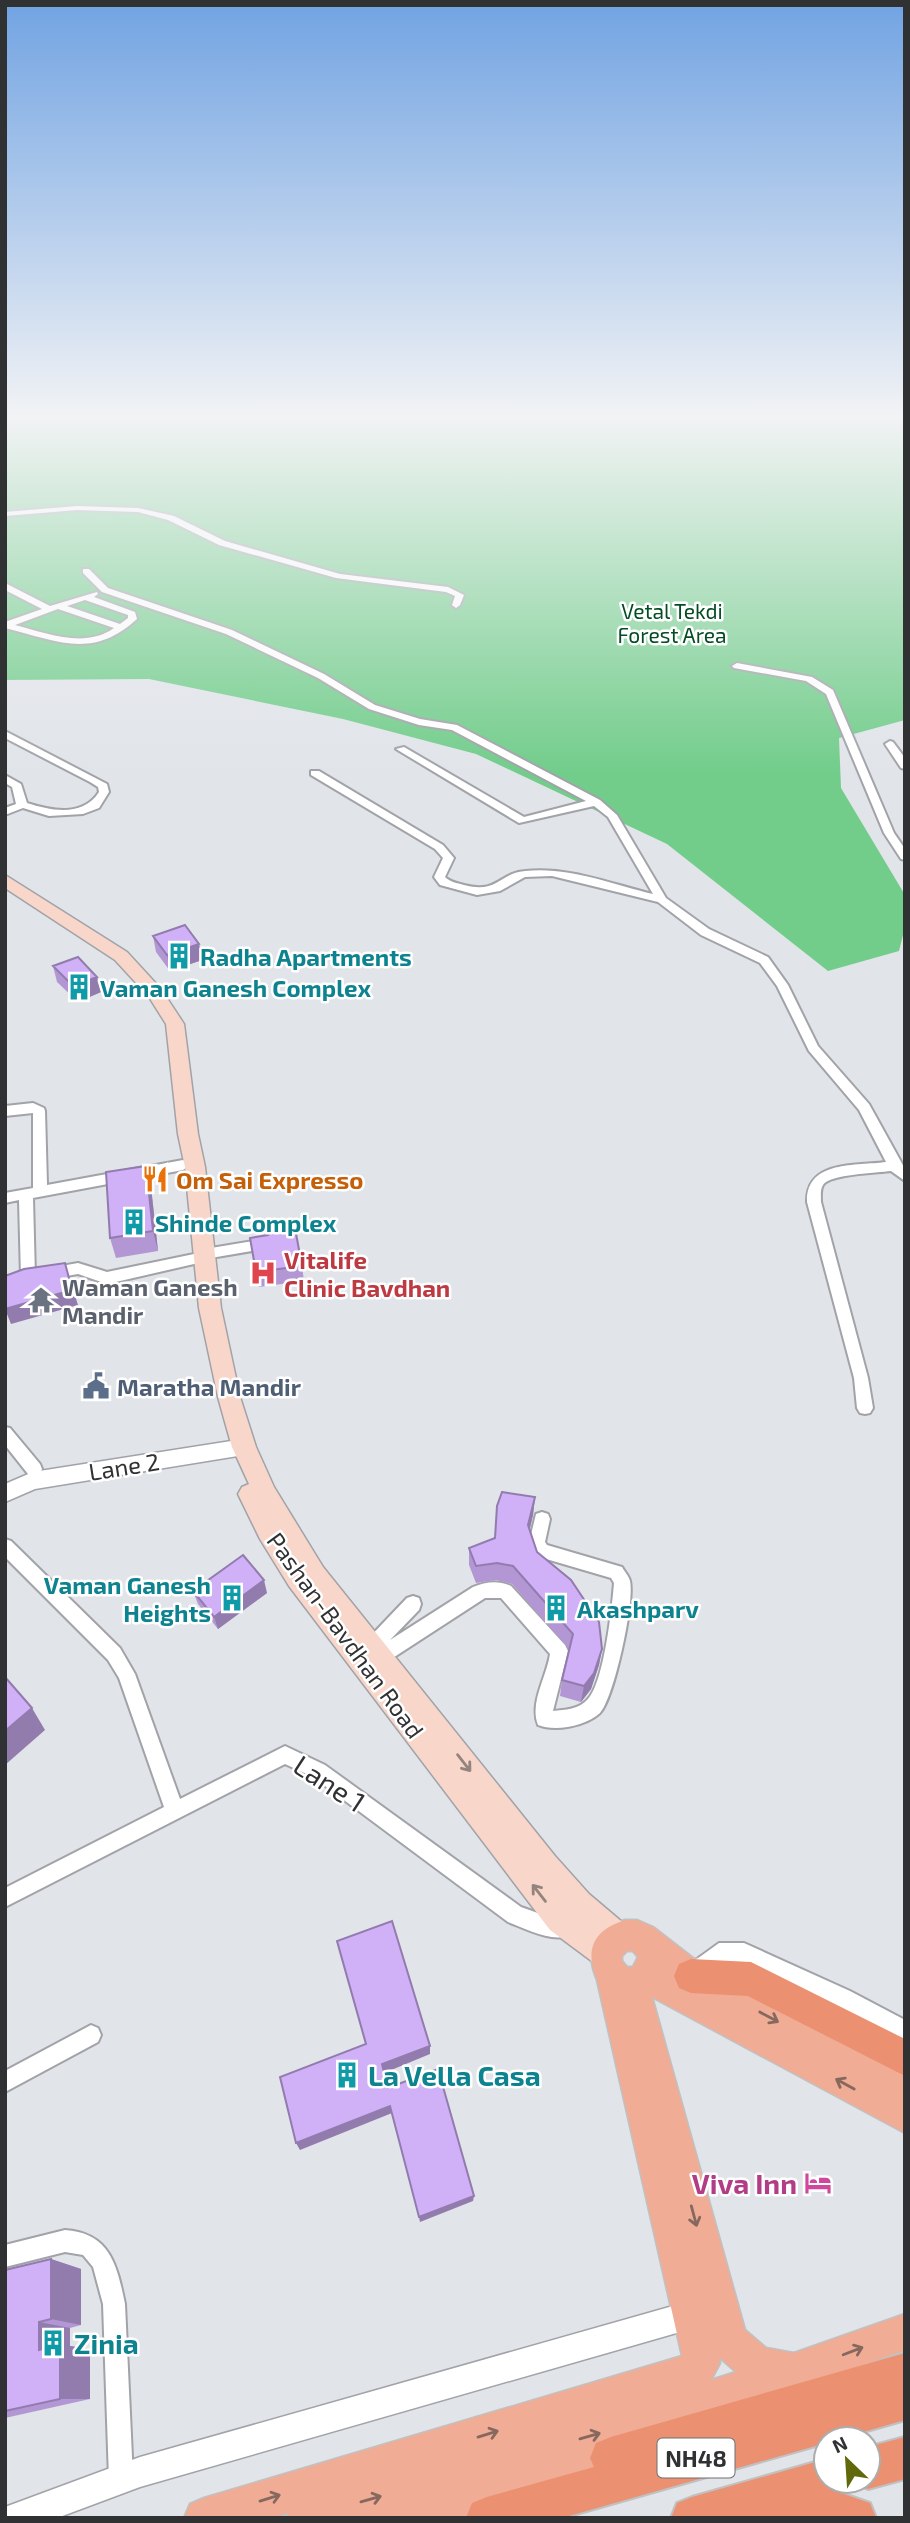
<svg xmlns="http://www.w3.org/2000/svg" width="910" height="2523" font-family="'Exo 2',sans-serif">
<rect width="100%" height="100%" fill="#e1e4e9"/>
<path fill="#72cd8b" d="M5,419H905V720L839,738L841,788L905,895V927L899,951L828,971L667,844L476,754L343,719L149,679L5,680Z"/>
<g fill="none" stroke-linecap="round" stroke-linejoin="round">
<g stroke="#a1a3a8" stroke-width="4">
<path id="minor" d="M77,506L138,508L174,516L225,541L340,574L448,587L464,595L460,605L456,608L452,605L455,596L446,592L336,578L219,545L168,520L138,512L77,510L5,516V512Z
M83,569H89L108,588L232,630L324,674L375,705L420,719L457,725L600,800L617,815L666,898L709,929L768,957L788,985L818,1046L869,1104L905,1169V1181L891,1171C877,1173 830,1174 823,1185C820,1190 821,1196 821,1202L868,1378L873,1408L870,1413L865,1414L860,1413L857,1408L854,1378L807,1202C806,1160 856,1166 886,1162L859,1110L809,1051L777,986L760,963L701,935L658,902L552,876L525,877L500,891L477,895L440,885L434,877L443,858L435,849L311,775V771H319L443,845L454,858L445,877C450,882 457,883 464,885C498,894 499,873 525,871C567,866 612,884 653,894L608,817L594,806L519,823L396,749L404,747L524,817L586,801L452,730L419,725L369,709L318,678L226,634L102,592L83,573Z
M5,583L50,606L97,592L98,594L94,597L135,612L137,619C92,660 58,641 5,628V622L42,609L5,590ZM85,600L128,615V618L120,624L67,606ZM58,609L114,628C85,649 46,633 15,625Z
M737,663L812,677L833,690L894,833L905,849V860L901,859L884,833L826,694L806,681L734,668L732,666Z
M5,731L107,784L109,792L99,808L83,814L49,816L23,808L5,815V808L16,804L12,787L5,783V775L21,784L27,803C52,811 83,817 99,792L98,787L90,782L5,738Z
M890,741L893,742L905,758V769L901,768L885,744Z
M33,1103L44,1108L45,1111L47,1185L183,1160L190,1165L183,1170L33,1198L35,1277L33,1281H23L21,1277L19,1200L5,1203V1193L33,1188V1113L5,1116V1106Z
M265,1239L270,1240L272,1244L270,1248L205,1259L200,1258L199,1263L194,1264L107,1284L78,1274L49,1279L44,1277L42,1273L44,1269L78,1263L107,1272L194,1254L199,1255L200,1250L205,1249Z
M5,1427L10,1428L40,1464L42,1469L40,1474L34,1476L28,1474L5,1445Z
M542,1512L548,1514L550,1519L545,1542L547,1545L622,1567C624,1571 629,1576 630,1581C635,1601 614,1698 600,1713C586,1726 555,1732 538,1725C529,1703 547,1676 550,1654L501,1598H485L385,1663L379,1665L373,1663L371,1655L366,1653L363,1647L366,1641L407,1598L413,1596L419,1598L421,1604L419,1610L390,1640L473,1587C486,1582 497,1580 511,1586L565,1645L568,1651L553,1711C564,1710 580,1709 588,1699C604,1682 612,1608 614,1583L611,1578L536,1556L529,1543L536,1514Z
M5,1539L11,1541L120,1648L135,1674L180,1799L285,1746L325,1765L521,1907L546,1916L571,1921L574,1928L571,1935C552,1943 526,1929 508,1922L313,1777L285,1764L5,1907V1888L164,1807L119,1678L108,1660L5,1557Z
M719,1943H744L850,1991L905,2020V2041C871,2027 752,1954 723,1963C714,1965 707,1977 697,1981L690,1978L687,1971L690,1964Z
M91,2025L98,2028L101,2035L98,2042L5,2092V2071Z
M65,2230C110,2233 117,2265 125,2304L133,2479L129,2487L121,2491L113,2487L109,2479L103,2304L93,2267L83,2255L65,2252L5,2267V2245Z"/>
</g>
<g stroke="#a1a3a8" stroke-width="3">
<path id="tertiary" d="M244,1439L251,1441L254,1447L251,1453L244,1455L35,1489L5,1502V1484L33,1472Z
M694,2300L704,2304L708,2314L704,2324L694,2328L140,2487L57,2518H5V2507L140,2457Z"/>
</g>
<g stroke="#a1a3a8" stroke-width="3">
<path id="secondary" d="M5,875L127,952L161,989L184,1024L198,1134L205,1167L221,1308L240,1397L256,1447L274,1487L323,1567L555,1856L589,1894L628,1927L633,1937L628,1947L620,1951L622,1955L617,1965L607,1970L597,1965L550,1930L289,1586L260,1539L238,1494L242,1487L249,1484L232,1447L218,1397L199,1308L185,1167L178,1134L166,1024L149,997L115,960L5,888Z"/>
</g>
<g stroke="#c1c1c2" stroke-width="3">
<path id="primary" d="M625,1920H637L653,1927L702,1965L905,2070V2133L652,1997L745,2330L766,2348L794,2353L905,2314V2350L757,2403L625,2445L630,2458L625,2472L611,2477L467,2518H286L289,2513L271,2518H184L190,2504L204,2498L682,2356L597,1980C584,1949 594,1930 625,1920ZM627,1951H633L638,1957L633,1967H627L622,1961V1956ZM719,2357L736,2372L711,2380L720,2363Z"/>
</g>
<g stroke="#c1c1c2" stroke-width="4">
<path id="trunk" d="M691,1959L751,1962L905,2039V2076L748,1996L691,1993L679,1988L674,1976L679,1964Z
M905,2353V2420L839,2439H826V2443L562,2518H466L472,2503L487,2497L594,2467L590,2458L596,2443L611,2437Z
M905,2437V2479L868,2489L853,2483L868,2481V2447Z
M826,2459V2481H846L841,2493L870,2503L876,2518H671L677,2503L692,2497Z"/>
</g>
<use href="#minor" fill="#fff" fill-rule="evenodd"/>
<use href="#tertiary" fill="#fff" fill-rule="evenodd"/>
<use href="#secondary" fill="#f8d6ca" fill-rule="evenodd"/>
<use href="#primary" fill="#f0ac94" fill-rule="evenodd"/>
<use href="#trunk" fill="#eb9070" fill-rule="evenodd"/>
</g>
<path fill="#b397d4" d="M153,936L199,944L202,960L170,971L156,952Z
M53,966L97,977L101,992L78,1002L57,982Z
M151,1187L158,1251L116,1258L110,1238Z
M250,1238L302,1266L304,1281L259,1287Z
M535,1497L533,1515L530,1530L537,1552L602,1649L599,1665L591,1689L581,1702L560,1696L562,1680L569,1649L512,1584L496,1580L476,1583L469,1565V1548L495,1538Z
M193,1591L267,1593L218,1629L198,1604Z
M51,2259L81,2269V2325L70,2328V2346L90,2349V2399L5,2418V2270Z"/>
<path fill="#927bad" d="M199,944L202,960L170,971L167,955Z
M97,977L101,992L78,1002L73,986Z
M146,1166L151,1187L158,1251L153,1231Z
M65,1263L78,1305L11,1324L5,1309Z
M535,1497L533,1515L526,1542L528,1525Z
M264,1580L267,1593L218,1629L214,1617Z
M602,1649L599,1665L591,1689L581,1702L584,1686Z
M32,1708L45,1730L5,1765V1731Z
M430,2046V2054L384,2073L382,2064Z
M390,2106L392,2113L300,2150L296,2143Z
M474,2196L473,2201L420,2222L419,2217Z
M51,2259L81,2269V2325L51,2319Z
M39,2322L70,2328V2346L90,2349V2399H60L39,2350Z"/>
<path fill="#d0b0f7" stroke="#927bad" stroke-width="2" d="M185,925L199,944L167,955L153,936Z
M78,957L97,977L73,986L53,966Z
M146,1166L153,1231L110,1238L106,1172Z
M295,1228L302,1266L256,1272L250,1238L268,1235L271,1232Z
M65,1263L72,1290L5,1309V1276L24,1269Z
M502,1492L535,1497L528,1525L537,1552L571,1580L599,1622L602,1649L594,1673L584,1686L562,1680L573,1634L513,1566L497,1563L476,1566L469,1548L495,1538L497,1506Z
M243,1555L264,1580L214,1617L193,1591Z
M5,1677L32,1708L5,1731Z
M392,1921L430,2046L382,2064L388,2088L438,2069L474,2196L419,2217L390,2106L296,2143L280,2077L366,2044L337,1941Z
M51,2259V2319L39,2322V2350L60,2345V2399L5,2411V2270Z"/>
<defs><path id="oneway-shaft" d="M-6 0H5M1.5-3L5.5 0L1.5 3" fill="none" stroke-width="1.6" stroke-linecap="round" stroke-linejoin="round" transform="scale(1.75)"/></defs>
<g stroke="#94847e">
<use href="#oneway-shaft" transform="translate(464 1763) rotate(52)"/>
<use href="#oneway-shaft" transform="translate(539 1893) rotate(-128)"/>
</g>
<g stroke="#86685f">
<use href="#oneway-shaft" transform="translate(769 2017) rotate(28)"/>
<use href="#oneway-shaft" transform="translate(845 2084) rotate(-151)"/>
<use href="#oneway-shaft" transform="translate(694 2216) rotate(75)"/>
<use href="#oneway-shaft" transform="translate(853 2351) rotate(-21)"/>
<use href="#oneway-shaft" transform="translate(488 2434) rotate(-17)"/>
<use href="#oneway-shaft" transform="translate(590 2436) rotate(-16)"/>
<use href="#oneway-shaft" transform="translate(270 2498) rotate(-17)"/>
<use href="#oneway-shaft" transform="translate(371 2499) rotate(-16)"/>
</g>
<linearGradient id="sky" x2="0" y2="1"><stop stop-color="#71a3e2"/><stop offset="0.54" stop-color="#f2f3f5"/><stop offset="1" stop-color="#f2f3f5" stop-opacity="0"/></linearGradient>
<rect width="910" height="772" fill="url(#sky)"/>
<defs>
<g id="building-bare" transform="scale(2.1)"><path d="M-4-6H4V6H1V3H-1V6H-4ZM-2.5-4.3h1.7v1.8h-1.7ZM.8-4.3h1.7v1.8H.8ZM-2.5-1h1.7V.8h-1.7ZM.8-1h1.7V.8H.8Z" fill="#0f9aa8" stroke="#fff" stroke-width="2.5" paint-order="stroke"/></g>
<g id="restaurant-bare" transform="scale(2.1)"><path d="M-5-6h1v4h1v-4h1v4h1v-4h1v5L-1.5 .5V6h-2V.5L-5-1ZM5-6V6H3V1.5H1.5Q1.5-4 5-6Z" fill="#e8710a" stroke="#fff" stroke-width="2.5" paint-order="stroke"/></g>
<g id="hospital-bare" transform="scale(2.1)"><path d="M-5-5h3v3.5h4V-5h3V5h-3V1.5h-4V5h-3Z" fill="#e0444e" stroke="#fff" stroke-width="2.5" paint-order="stroke"/></g>
<g id="temple-bare" transform="scale(2.1)"><path d="M0-6L5-2H3V0L6.5 2.5H4V6H1.5V3h-3V6H-4V2.5H-6.5L-3 0V-2H-5Z" fill="#6b7280" stroke="#fff" stroke-width="2.5" paint-order="stroke"/></g>
<g id="civic-bare" transform="scale(2.1)"><path d="M-.6-6.5H3V-4.5H.6V-3L4-1V1h2V6H-6V1h2V-1L-.6-3ZM-1.2 2.5V6h2.4V2.5Z" fill="#5c6f8a" stroke="#fff" stroke-width="2.5" paint-order="stroke"/></g>
<g id="hotel-bare" transform="scale(2.1)"><path d="M-6-4.5h1.5V1H6V5H4.5V3h-9V5H-6ZM-4 0a1.8 1.8 0 1 1 3.6 0ZM.5 0V-2.5h3Q6-2.5 6 0Z" fill="#d1479c" stroke="#fff" stroke-width="2.5" paint-order="stroke"/></g>
</defs>
<g fill-rule="evenodd">
<use href="#building-bare" x="179" y="956"/>
<use href="#building-bare" x="79" y="987"/>
<use href="#restaurant-bare" x="155" y="1179"/>
<use href="#building-bare" x="134" y="1222"/>
<use href="#hospital-bare" x="263" y="1273"/>
<use href="#temple-bare" x="41" y="1300"/>
<use href="#civic-bare" x="96" y="1386"/>
<use href="#building-bare" x="232" y="1598"/>
<use href="#building-bare" x="556" y="1608"/>
<use href="#building-bare" x="347" y="2075"/>
<use href="#hotel-bare" x="818" y="2183"/>
<use href="#building-bare" x="53" y="2343"/>
</g>
<g text-anchor="middle" dominant-baseline="central" stroke-width="5" stroke-linejoin="round" paint-order="stroke">
<g font-size="21" fill="#044c23" stroke="#fff">
<text x="672" y="610">Vetal Tekdi<tspan x="672" dy="24">Forest Area</tspan></text>
</g>
<rect fill="#fff" stroke="#6e6f70" stroke-width="2" x="657.5" y="2438.5" width="77" height="39" rx="5"/>
<g font-size="23" font-weight="bold" fill="#303133">
<text x="696" y="2458">NH48</text>
</g>
<g font-size="24" font-weight="bold" fill="#0d838f" stroke="#fff" text-anchor="start">
<text x="200" y="956">Radha Apartments</text>
<text x="100" y="987">Vaman Ganesh Complex</text>
<text x="155" y="1222">Shinde Complex</text>
<text x="211" y="1584" text-anchor="end">Vaman Ganesh<tspan x="211" dy="28">Heights</tspan></text>
<text x="577" y="1608">Akashparv</text>
</g>
<g font-size="24" font-weight="bold" fill="#c56008" stroke="#fff" text-anchor="start">
<text x="176" y="1179">Om Sai Expresso</text>
</g>
<g font-size="24" font-weight="bold" fill="#be3a42" stroke="#fff" text-anchor="start">
<text x="284" y="1259">Vitalife<tspan x="284" dy="28">Clinic Bavdhan</tspan></text>
</g>
<g font-size="24" font-weight="bold" fill="#5b616d" stroke="#fff" text-anchor="start">
<text x="62" y="1286">Waman Ganesh<tspan x="62" dy="28">Mandir</tspan></text>
</g>
<g font-size="24" font-weight="bold" fill="#4e5e75" stroke="#fff" text-anchor="start">
<text x="117" y="1386">Maratha Mandir</text>
</g>
<g font-size="24" fill="#303133" stroke="#fff">
<text transform="translate(124 1466) rotate(-9)">Lane 2</text>
<text transform="translate(346 1635) rotate(54)">Pashan-Bavdhan Road</text>
</g>
<g font-size="28" fill="#303133" stroke="#fff">
<text transform="translate(330 1783) rotate(33)">Lane 1</text>
</g>
<g font-size="28" font-weight="bold" fill="#0d838f" stroke="#fff" text-anchor="start">
<text x="368" y="2075">La Vella Casa</text>
<text x="74" y="2343">Zinia</text>
</g>
<g font-size="28" font-weight="bold" fill="#b23c85" stroke="#fff" text-anchor="end">
<text x="797" y="2183">Viva Inn</text>
</g>
</g>
<rect width="910" height="2523" fill="none" stroke="#303133" stroke-width="14"/>
<g transform="translate(847 2460) rotate(335)"><circle r="33" fill="#ffffff" stroke="#acadad" stroke-width="2"/>
<path d="M0-5L12 26L0 18L-12 26Z" fill="#62690d"/>
<text y="-10" font-size="19" font-weight="bold" text-anchor="middle" fill="#303133">N</text>
</g>
</svg>
